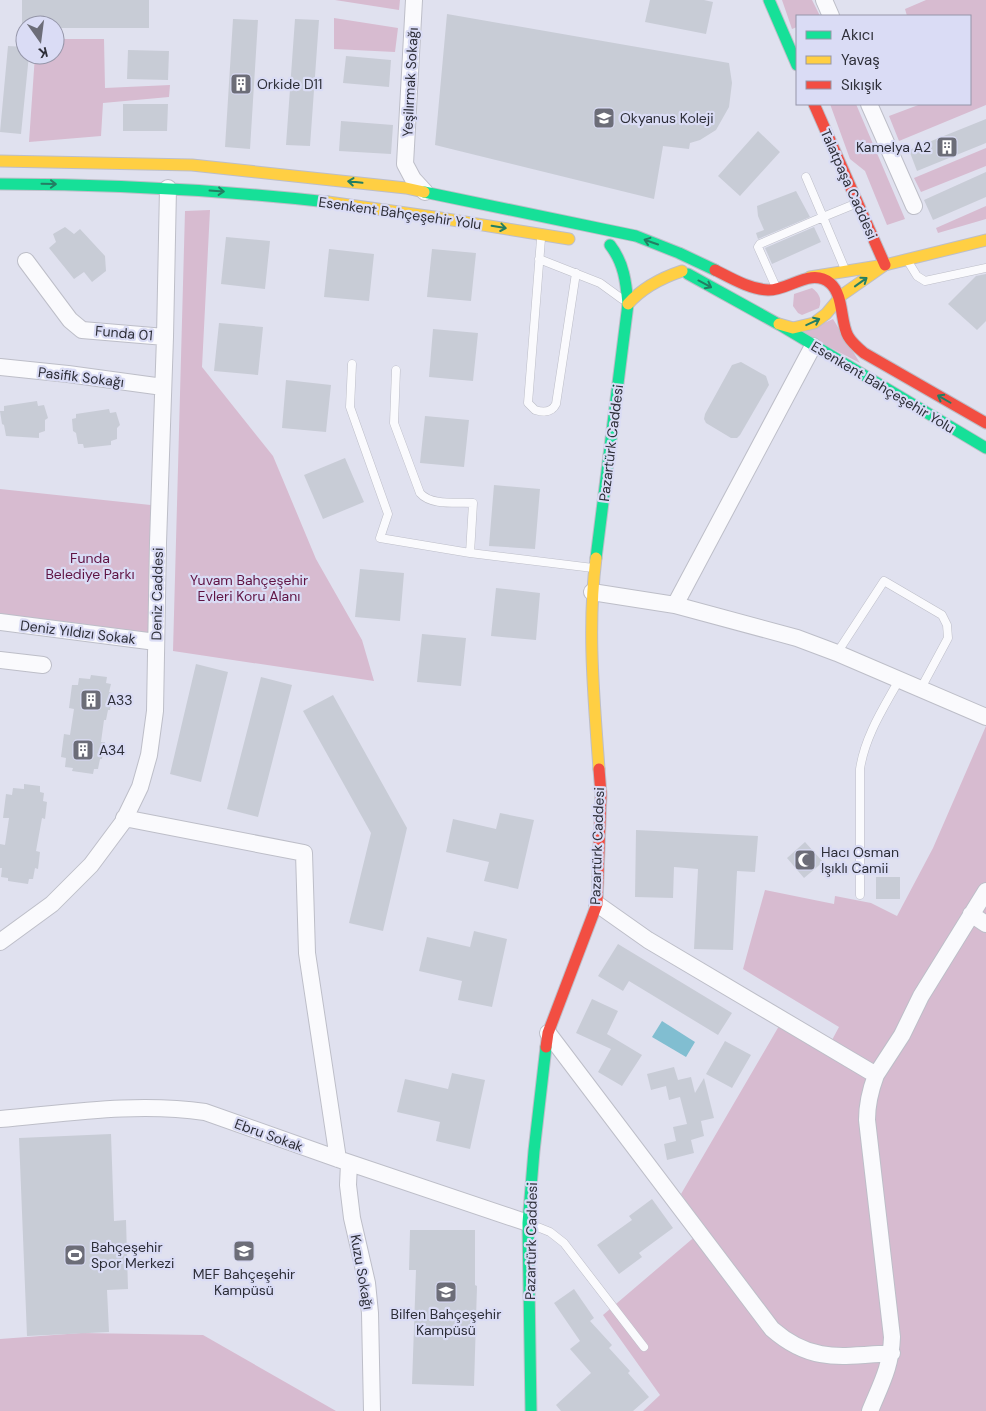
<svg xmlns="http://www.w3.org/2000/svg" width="986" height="1411" font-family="'DM Sans',sans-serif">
<rect width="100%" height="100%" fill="#e0e1ef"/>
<path fill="#d7bbd0" d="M335,0H400L399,10Z
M782,0H812L820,16H797V27L792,29Z
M926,0H986V105L899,141L889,116L921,104H970V16H907L905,9Z
M334,18L398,28L395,52L334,49Z
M55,39H104L105,88L170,85L169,97L103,103L101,136L29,142L35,55H55Z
M830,104H856L905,219L887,225L865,171L850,159Z
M986,148V166L921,192L914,178Z
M986,206V219L938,233L936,228Z
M210,210L202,367L273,456L316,559L362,640L374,681L173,651L185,211Z
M812,288C820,294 822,300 819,308L802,315L798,313L793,306L794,294Z
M833,319L860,363L802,333Z
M0,489L160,506L156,642L0,622Z
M986,726V1411H643L660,1395L603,1315L705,1228L681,1194L786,1014L832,1040L839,1027L743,969L765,890L834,904L835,896L871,903L897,916L933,848Z
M81,1333L203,1335L336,1411H0V1339Z"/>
<path fill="#81bed1" d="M662,1021L695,1042L686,1057L652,1037Z"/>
<path fill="#c8ccd6" d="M22,0H149V28H55V25H22Z
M650,0H704L713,2L706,34L645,22Z
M447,14L729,63L732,83L729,107L716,130L700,140L690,143L689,149L663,146L654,199L435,145Z
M233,19L258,20L250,149L225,147Z
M295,19L319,20L310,146L286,145Z
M8,46L25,47V55H29L21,134L0,132Z
M128,50L169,51L168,80L127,79Z
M346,56L391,60L389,87L343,83Z
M123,104H168L167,131H123Z
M986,119V143L917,171L909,150Z
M341,121L393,125L391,154L339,151Z
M758,131L780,152L740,196L718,176Z
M986,172V197L933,220L924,200Z
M796,191L810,217L758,239L756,233L764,230L758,216L757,206Z
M65,227L74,234L80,229L105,256L106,271L92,282L84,272L74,279L49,248L56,242L53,234Z
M814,227L821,242L772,264L765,248Z
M226,237L270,241L265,289L221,284Z
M329,249L374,254L369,301L324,297Z
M432,249L476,253L471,301L427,297Z
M986,274V321L977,330L948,304L976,276Z
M219,323L263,327L258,375L214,371Z
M433,329L478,333L473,381L429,377Z
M741,362L766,376L769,385L740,435L737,438H731L706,423L704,419L705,414L732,365Z
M286,380L331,385L326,432L282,428Z
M37,401L38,406L44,405L48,418L45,420V431L39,433V438L6,436L4,425L2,424L0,411H4V406Z
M109,409L110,413L116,412L120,425L117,428V439L111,441V445L84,448L83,444H78L76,433L73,431L72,419L76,418V414Z
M425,416L469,420L464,467L420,463Z
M345,458L364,502L323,519L304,475Z
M494,485L540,489L535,549L489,546Z
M360,569L404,573L400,621L355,617Z
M496,588L540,593L536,640L491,636Z
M422,634L466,638L461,686L417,682Z
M196,664L228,672L201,782L170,774Z
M91,675L107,677L106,683L111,684L109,692L113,693L110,710H108L106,720H104L101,742H105L102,759H100L98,769H94L93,774L72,771L73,768L65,767L66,758L61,757L64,734L70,735L74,709L69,708L72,685H78L79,678L90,679Z
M261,677L292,685L258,817L227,809Z
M333,695L407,828L383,931L349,923L371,833L303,711Z
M24,784L40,786V792L44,793L43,801L47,802L45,819L42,818L36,851L40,852L38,869L35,868L33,879H29L28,884L8,881V878L1,877L2,868H0V844L5,845L9,818H3L6,794L12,795L13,788L24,789Z
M500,813L534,820L518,889L484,881L489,862L446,852L453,819L496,829Z
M636,830L758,836L755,872L737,871L733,950L694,949L698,869L674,867L673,898L635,897Z
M805,842L823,862L804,878L787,858Z
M876,877H900V899H876Z
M474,931L507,939L492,1007L458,1000L462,981L419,971L427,937L470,947Z
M618,944L732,1013L718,1035L629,981L623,991L598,976Z
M592,999L618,1011L607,1034L642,1055L622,1086L598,1072L611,1049L576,1033Z
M725,1041L751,1055L732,1088L706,1074Z
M674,1067L678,1080L691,1077L695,1093L704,1078L714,1118L701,1121L704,1136L691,1140L694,1153L667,1160L664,1144L676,1141L673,1127L687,1124L680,1097L669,1100L666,1086L651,1090L647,1074Z
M452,1073L485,1080L470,1149L436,1141L440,1122L397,1112L405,1079L448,1089Z
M111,1134L114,1221L126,1220L128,1289L107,1290L109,1332L27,1336L19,1138Z
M652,1199L673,1228L639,1253L642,1257L619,1274L597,1245L632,1220L629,1216Z
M410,1230H475V1285L477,1286L474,1386L412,1384L416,1270H409Z
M574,1289L594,1318L590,1321L612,1345L609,1348L630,1371L628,1373L649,1397L633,1411H561L556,1405L591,1373L570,1349L580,1341L554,1303Z"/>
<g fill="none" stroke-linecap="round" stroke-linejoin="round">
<g stroke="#bdbec8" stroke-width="9">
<path id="lane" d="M541,239L528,403L535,410C544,413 552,412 556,404L576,273
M539,259L600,283L622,299
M909,263L917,276L925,281L986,268
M844,267L823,217L855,204
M775,285L758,247L760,244L823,217L806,177
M352,364L350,407L388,514L380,538L470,553L593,568
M396,370L394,423L420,493C431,506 457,502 473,503L470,553
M837,653L884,581L942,615L947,625L948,638L920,690
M860,895V769C865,736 883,709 899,680
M530,1224L550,1232L564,1243L644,1347"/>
</g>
<g stroke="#bdbec8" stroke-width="18">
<path id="street" d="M414,0L405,164L413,179L425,192
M824,0L831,16
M869,104L914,206
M26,261L70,320L82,330L165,337
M0,367L68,374L163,387
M592,592L675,605L797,638L837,653L986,717
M675,605L813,346
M0,622L156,642
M0,660L43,665
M124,818L304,853L307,953L338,1159
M597,904L648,940L876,1075L902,1035L921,996L986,891
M971,914L986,924
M0,942L52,904L91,865L123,822L140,787L149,755L155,711L158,543L165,337L168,188
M548,1033L772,1329C812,1364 842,1356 892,1353
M0,1119C68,1113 137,1102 205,1112L338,1159L528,1223
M349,1163L348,1185L352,1218L367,1283L370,1313L372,1411
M870,1411C881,1384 891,1367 892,1337L867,1120C867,1104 870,1091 876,1075"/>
</g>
<g stroke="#bdbec8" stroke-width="13">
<path id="fast" d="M769,0L797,65
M0,184C110,184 219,190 328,202
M424,192L636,236L679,253L715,270
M688,274L780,325L986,448
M596,558L628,304C626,282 624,263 610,245
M531,1411L528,1223L534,1151L546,1047"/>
</g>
<g stroke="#bdbec8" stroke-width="13">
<path id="slow" d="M0,161L192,165L406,188L424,192
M328,202L434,217L569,239
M810,277L885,265L986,240
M628,304C643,287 661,278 682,271
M779,324L793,328L814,323L826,314L842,295L882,267
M596,558C587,629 594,698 599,769"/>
</g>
<g stroke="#bdbec8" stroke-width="13">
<path id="jam" d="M814,104L885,265
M715,270C731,278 749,289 768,290C788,291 811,267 830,283C844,295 840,321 848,336C852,343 858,348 864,353L986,423
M546,1047L548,1033L597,904L601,794L599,769"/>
</g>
<use href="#lane" stroke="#fafafd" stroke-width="8"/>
<use href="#street" stroke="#fafafd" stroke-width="16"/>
<use href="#fast" stroke="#16e098" stroke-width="11"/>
<use href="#slow" stroke="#ffcf43" stroke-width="11"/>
<use href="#jam" stroke="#f24e42" stroke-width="11"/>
</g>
<defs><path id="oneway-shaft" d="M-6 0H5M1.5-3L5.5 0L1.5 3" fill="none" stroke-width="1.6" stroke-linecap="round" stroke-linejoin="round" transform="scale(1.25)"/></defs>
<g stroke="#237e63">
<use href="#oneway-shaft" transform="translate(355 182) rotate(-174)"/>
<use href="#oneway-shaft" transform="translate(49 184) rotate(1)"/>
<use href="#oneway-shaft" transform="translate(217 191) rotate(4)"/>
<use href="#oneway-shaft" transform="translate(499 227) rotate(9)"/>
<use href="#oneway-shaft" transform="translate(651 242) rotate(-161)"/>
<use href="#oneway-shaft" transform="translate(861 282) rotate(-36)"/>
<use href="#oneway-shaft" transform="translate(705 284) rotate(28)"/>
<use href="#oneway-shaft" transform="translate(813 322) rotate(-25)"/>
<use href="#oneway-shaft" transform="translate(944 399) rotate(-150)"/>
</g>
<defs>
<g id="building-square" transform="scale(1.125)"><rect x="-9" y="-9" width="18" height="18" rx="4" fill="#6c6d78" stroke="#dadcf5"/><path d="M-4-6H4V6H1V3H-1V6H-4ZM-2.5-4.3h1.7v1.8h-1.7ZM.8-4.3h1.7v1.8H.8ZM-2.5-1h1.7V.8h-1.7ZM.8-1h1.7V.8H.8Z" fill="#fff"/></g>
<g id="school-square" transform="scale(1.125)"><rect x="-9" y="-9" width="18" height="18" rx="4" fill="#6c6d78" stroke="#dadcf5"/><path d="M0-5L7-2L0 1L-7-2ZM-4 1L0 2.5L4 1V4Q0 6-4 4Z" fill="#fff"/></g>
<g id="mosque-square" transform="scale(1.125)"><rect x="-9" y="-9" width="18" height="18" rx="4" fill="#6c6d78" stroke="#dadcf5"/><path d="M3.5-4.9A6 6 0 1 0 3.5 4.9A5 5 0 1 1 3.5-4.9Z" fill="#fff"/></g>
<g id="stadium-square" transform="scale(1.125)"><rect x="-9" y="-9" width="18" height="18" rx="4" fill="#6c6d78" stroke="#dadcf5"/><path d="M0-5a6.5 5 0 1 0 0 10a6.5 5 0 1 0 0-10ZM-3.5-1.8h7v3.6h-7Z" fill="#fff"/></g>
</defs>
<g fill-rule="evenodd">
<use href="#building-square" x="241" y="84"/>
<use href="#school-square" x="604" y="118"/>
<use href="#building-square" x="947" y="147"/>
<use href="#building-square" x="91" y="700"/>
<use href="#building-square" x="83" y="750"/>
<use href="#mosque-square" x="805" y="860"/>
<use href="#school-square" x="244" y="1251"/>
<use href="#stadium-square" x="75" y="1255"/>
<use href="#school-square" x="446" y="1292"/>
</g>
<g text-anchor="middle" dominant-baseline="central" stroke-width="4.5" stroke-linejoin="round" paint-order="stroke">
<g font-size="14" fill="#2d2e38" stroke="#dadcf5">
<text transform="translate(410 82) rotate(-87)">Yeşilırmak Sokağı</text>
<text transform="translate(849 184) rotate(66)">Talatpaşa Caddesi</text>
<text transform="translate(400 213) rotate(8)">Esenkent Bahçeşehir Yolu</text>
<text transform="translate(124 333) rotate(5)">Funda 01</text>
<text transform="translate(81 377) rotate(7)">Pasifik Sokağı</text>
<text transform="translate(883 387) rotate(31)">Esenkent Bahçeşehir Yolu</text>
<text transform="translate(611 443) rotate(-83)">Pazartürk Caddesi</text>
<text transform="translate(157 594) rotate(-89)">Deniz Caddesi</text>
<text transform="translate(78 632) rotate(7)">Deniz Yıldızı Sokak</text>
<text transform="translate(597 846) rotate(-88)">Pazartürk Caddesi</text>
<text transform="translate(269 1135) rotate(20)">Ebru Sokak</text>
<text transform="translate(531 1241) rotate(-89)">Pazartürk Caddesi</text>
<text transform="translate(362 1272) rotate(80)">Kuzu Sokağı</text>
</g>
<g font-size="14" fill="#2d2e38" stroke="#dadcf5" text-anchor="start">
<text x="257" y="84">Orkide D11</text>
<text x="620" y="118">Okyanus Koleji</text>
<text x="931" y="147" text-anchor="end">Kamelya A2</text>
<text x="107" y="700">A33</text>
<text x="99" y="750">A34</text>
<text x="821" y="852">Hacı Osman<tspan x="821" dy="16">Işıklı Camii</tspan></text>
<text x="91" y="1247">Bahçeşehir<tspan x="91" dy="16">Spor Merkezi</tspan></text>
<text x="244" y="1274" text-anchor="middle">MEF Bahçeşehir<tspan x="244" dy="16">Kampüsü</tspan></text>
<text x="446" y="1314" text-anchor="middle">Bilfen Bahçeşehir<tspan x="446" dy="16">Kampüsü</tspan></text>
</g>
<g font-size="14" fill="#5f1343" stroke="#dadcf5">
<text x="90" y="558">Funda<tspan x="90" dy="16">Belediye Parkı</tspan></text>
<text x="249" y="580">Yuvam Bahçeşehir<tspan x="249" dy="16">Evleri Koru Alanı</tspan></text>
</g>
</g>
<rect x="796" y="15" width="175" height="90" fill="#dadcf5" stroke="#9596a9"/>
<rect x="806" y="31" width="25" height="8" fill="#16e098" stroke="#9596a9"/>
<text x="841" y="40" font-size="15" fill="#2d2e38">Akıcı</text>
<rect x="806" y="56" width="25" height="8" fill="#ffcf43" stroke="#9596a9"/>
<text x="841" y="65" font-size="15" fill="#2d2e38">Yavaş</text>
<rect x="806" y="81" width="25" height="8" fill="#f24e42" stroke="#9596a9"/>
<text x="841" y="90" font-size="15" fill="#2d2e38">Sıkışık</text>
<g transform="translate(40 40) rotate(166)"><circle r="24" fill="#dadcf5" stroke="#9596a9"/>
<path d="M0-4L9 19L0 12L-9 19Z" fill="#6c6d78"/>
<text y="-8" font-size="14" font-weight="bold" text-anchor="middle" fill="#2d2e38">K</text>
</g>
</svg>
